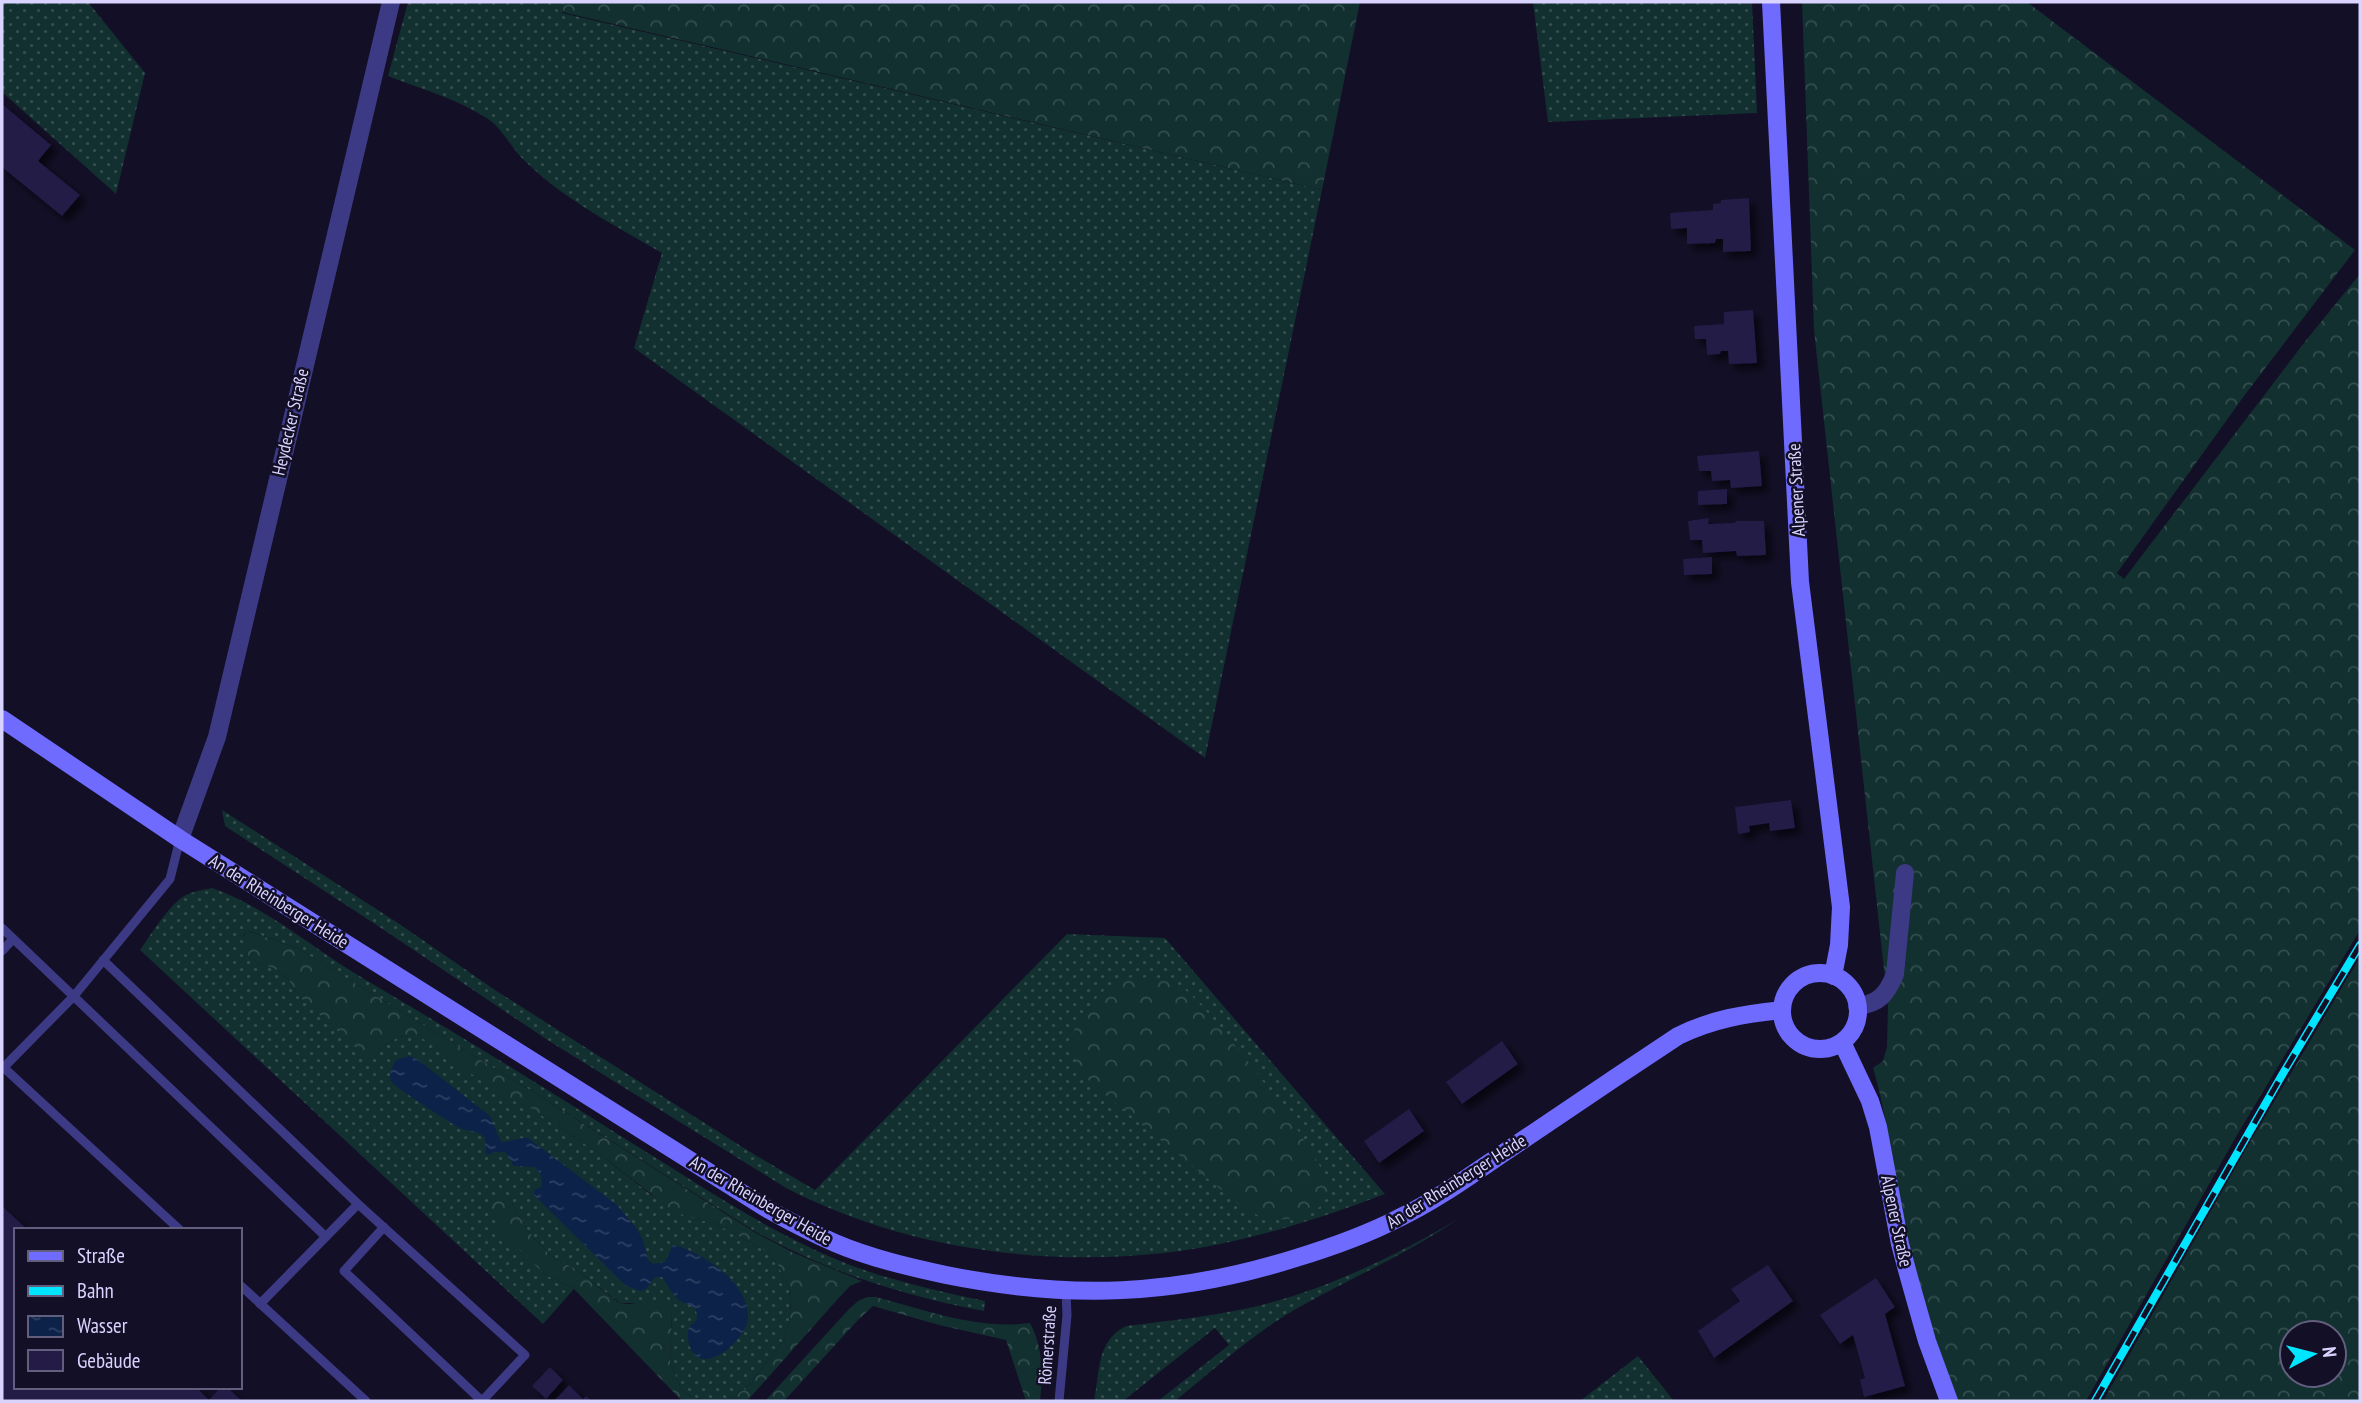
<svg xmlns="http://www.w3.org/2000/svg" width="2362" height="1403" font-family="'PT Sans Narrow',sans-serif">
<defs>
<pattern id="grass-dots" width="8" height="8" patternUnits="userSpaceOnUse" patternTransform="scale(1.75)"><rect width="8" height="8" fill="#12302f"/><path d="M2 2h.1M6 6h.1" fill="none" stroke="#344d4e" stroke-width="1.8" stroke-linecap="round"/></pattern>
<pattern id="forest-crowns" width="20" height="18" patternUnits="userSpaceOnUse" patternTransform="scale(1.75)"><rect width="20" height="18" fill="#12302f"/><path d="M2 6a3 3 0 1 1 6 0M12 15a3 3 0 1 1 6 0" fill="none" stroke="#344d4e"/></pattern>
<pattern id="water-ripples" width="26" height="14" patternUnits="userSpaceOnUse" patternTransform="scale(1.75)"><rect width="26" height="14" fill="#0c2248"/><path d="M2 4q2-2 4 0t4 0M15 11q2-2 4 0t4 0" fill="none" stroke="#2f4163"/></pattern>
<filter id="shadow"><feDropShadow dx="6" dy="6" stdDeviation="3.5" flood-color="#0009"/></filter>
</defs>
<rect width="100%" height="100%" fill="#130f26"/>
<path fill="url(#grass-dots)" d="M2,2H88L145,73L116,194L2,92Z
M408,2H564L562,13L1322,190L1205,758L634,348L662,253C616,226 565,200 527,163C512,150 504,130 488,119C458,99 421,89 388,76Z
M1533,2H1752L1757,113L1548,122Z
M222,810L398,923L498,992L755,1155L815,1190L1067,934L1165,938L1385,1194C1314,1221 1240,1244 1164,1253C1037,1267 900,1247 786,1188L549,1041L375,924L225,826Z
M212,888C269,908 314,950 366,980C454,1032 541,1085 627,1140C694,1181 760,1227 833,1258C882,1279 934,1290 985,1301L984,1311C904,1296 828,1272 756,1232L535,1093L297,948L249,931L243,935L254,961L279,971L288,979L298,995L374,1058C384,1043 399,1033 418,1035L502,1095L529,1107L597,1152L650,1194L685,1216L716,1224L768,1252L778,1265L789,1288L791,1313L784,1340L746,1389L728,1399L710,1401L692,1397L681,1389L670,1362L672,1312L642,1303H620L575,1269L550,1255L528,1231L510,1200L544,1274L574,1289L543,1324L140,950C151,935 169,904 186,895C194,891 203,890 212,888Z
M1458,1219C1409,1253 1355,1276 1303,1305C1257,1330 1216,1368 1175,1401H1158L1229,1345L1215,1328L1123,1401H1094C1100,1372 1096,1341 1126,1326C1166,1321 1206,1317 1244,1309C1319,1293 1392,1258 1458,1219Z
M1638,1356L1674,1401H1580Z"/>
<path fill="url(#forest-crowns)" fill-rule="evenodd" d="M564,2H1360L1322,190L562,12Z
M1802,2H2027L2355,250L2244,396L2117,573L2124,579L2307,339L2360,274V930L2237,1135L2086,1401H1958C1928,1336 1912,1260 1898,1189C1889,1149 1885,1107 1873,1068L1883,1061L1887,1047L1888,1006L1814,330Z
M248,931L297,948L535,1093L756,1233L794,1253L862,1281L850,1286L836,1301L747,1401H682L574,1289L544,1274L498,1228L492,1202L503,1198L510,1200L528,1231L550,1255L575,1269L619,1303L629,1304L660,1300L667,1303L672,1312L670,1362L681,1389L692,1397L710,1401L728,1399L746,1389L784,1340L791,1313L789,1288L778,1265L768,1252L716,1224L685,1216L668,1207L597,1152L529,1107L502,1096L418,1035C399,1033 384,1043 374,1058L366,1057L298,995L288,979L279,971L254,961L247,954L243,936Z
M2360,957V1401H2103L2250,1142ZM2334,1333V1375H2292V1333Z
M1132,977C1147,978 1166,977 1179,985C1207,1002 1324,1156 1328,1186C1331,1214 1290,1222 1271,1219C1260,1218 1250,1211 1241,1206L1091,1083C1081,1071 1069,1055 1072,1038C1075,1020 1096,996 1111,985C1117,982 1125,980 1132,977Z
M867,1297H876C926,1310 977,1330 1030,1323C1043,1347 1043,1374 1040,1401H1026L1006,1340L939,1325L873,1306L858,1320L784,1401H765L849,1309L858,1301Z"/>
<path fill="url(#water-ripples)" d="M409,1056L417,1059L490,1116L501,1142C507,1143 518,1137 528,1138L617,1205L637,1229L643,1240L648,1260L653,1264L665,1262L673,1245C702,1251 751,1285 748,1319C746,1337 711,1372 694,1354C689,1348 686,1336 689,1328C691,1323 698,1323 697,1315C696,1306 689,1305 682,1302C673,1297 668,1285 662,1277H655L646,1289L640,1291L625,1285L534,1195V1190L541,1187C543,1178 541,1174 535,1167L514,1166L505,1152H496L486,1155L485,1138C475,1128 470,1133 460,1128C452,1124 394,1087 391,1081C388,1074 393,1066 396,1060Z"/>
<path fill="#241b47" filter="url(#shadow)" d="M2,104L51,145L38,161L80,195L62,216L2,167Z
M1749,198L1751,251L1723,252V239H1716L1715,243L1687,244V228L1671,229L1670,213L1713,210V204L1721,203V200Z
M1753,310L1757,363L1729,364L1728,351H1721L1720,354L1707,355L1706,339H1695L1694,326L1724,324V312Z
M1759,451L1762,486L1731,488L1730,480L1712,481L1711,471H1699L1697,456Z
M1727,489V504L1698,505V491Z
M1709,518L1708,524L1735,523L1736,521H1764L1766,555L1737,556L1736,551L1703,553L1702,540H1690L1688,521Z
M1712,557V574L1684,575L1683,559Z
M1791,800L1795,828L1770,831L1769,823L1749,826L1750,832L1738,834L1735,807Z
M1502,1041L1518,1064L1462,1104L1446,1082Z
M1409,1109L1424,1131L1379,1163L1364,1141Z
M2,1206L28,1230H16V1387H196L209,1400L221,1387H227L242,1401H2Z
M1768,1265L1793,1301L1714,1358L1698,1331L1740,1301L1731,1289Z
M1876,1278L1895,1307L1885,1314L1905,1386L1864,1397L1860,1380L1865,1378L1853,1335L1840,1344L1820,1315Z
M550,1367L563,1380L546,1399L532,1386Z
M569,1385L583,1399L586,1396L592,1401H554Z"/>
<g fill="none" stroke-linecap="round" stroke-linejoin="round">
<path stroke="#3d3a85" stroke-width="9" d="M2,928L326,1237
M2,951L13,939
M103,960L358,1204L260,1304
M2,1066L180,1230
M4,1067L74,996L170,879L180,839
M358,1204L525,1355L482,1401
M384,1227L344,1271L482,1401
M240,1285L366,1401
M1059,1401L1067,1315L1066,1292"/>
<path stroke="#3d3a85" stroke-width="18" d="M180,839L217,737L391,2
M1857,1006C1879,1004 1887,994 1895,974L1905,873"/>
<path stroke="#6f6bff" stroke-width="18" d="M1771,2L1800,582L1841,907L1839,945L1833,976
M2,719L180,839L764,1207C787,1220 810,1232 835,1243C870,1258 909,1267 946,1275C1070,1300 1175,1296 1296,1258C1332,1247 1366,1235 1399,1218C1439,1199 1475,1172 1511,1148C1567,1110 1622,1073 1678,1036C1712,1019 1744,1014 1782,1010
M1782 1011a38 38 0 1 1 76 0a38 38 0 1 1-76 0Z
M1842,1042L1870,1101L1878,1127L1900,1244L1910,1281L1927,1341L1949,1401"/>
<g stroke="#00e5ff" stroke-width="8">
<path id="rail" d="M2095,1401L2282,1075L2360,945"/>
</g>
<use href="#rail" stroke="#130f26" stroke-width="5" stroke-dasharray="16" stroke-linecap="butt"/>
</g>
<g text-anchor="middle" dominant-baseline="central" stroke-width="5" stroke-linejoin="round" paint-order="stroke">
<g font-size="18" fill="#d9d4ff" stroke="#130f26">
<text transform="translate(290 422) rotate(-77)">Heydecker Straße</text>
<text transform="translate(1796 490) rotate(-93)">Alpener Straße</text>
<text transform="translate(279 901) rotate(32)">An der Rheinberger Heide</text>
<text transform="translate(1456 1181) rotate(-32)">An der Rheinberger Heide</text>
<text transform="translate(761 1200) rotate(30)">An der Rheinberger Heide</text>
<text transform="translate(1897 1221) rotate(78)">Alpener Straße</text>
<text transform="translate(1047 1345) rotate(-86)">Römerstraße</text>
</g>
</g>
<rect width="2362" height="1403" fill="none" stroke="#d9d4ff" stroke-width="7"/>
<rect x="14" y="1228" width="228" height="161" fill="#130f26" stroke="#625e7d" stroke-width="2"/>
<rect x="28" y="1251" width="35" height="10" fill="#6f6bff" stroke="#625e7d" stroke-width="2"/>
<text x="77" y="1263" font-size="21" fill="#d9d4ff">Straße</text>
<rect x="28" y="1286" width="35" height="10" fill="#00e5ff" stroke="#625e7d" stroke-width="2"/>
<text x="77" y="1298" font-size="21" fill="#d9d4ff">Bahn</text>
<rect x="28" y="1316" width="35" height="21" fill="url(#water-ripples)" stroke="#625e7d" stroke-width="2"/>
<text x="77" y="1333" font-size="21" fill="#d9d4ff">Wasser</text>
<rect x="28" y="1350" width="35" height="21" fill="#241b47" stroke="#625e7d" stroke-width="2"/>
<text x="77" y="1368" font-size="21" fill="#d9d4ff">Gebäude</text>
<g transform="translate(2313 1354) rotate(83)"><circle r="33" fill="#130f26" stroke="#625e7d" stroke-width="2"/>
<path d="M0-5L12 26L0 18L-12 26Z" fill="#00e5ff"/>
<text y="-10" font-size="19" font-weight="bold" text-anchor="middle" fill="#d9d4ff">N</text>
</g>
</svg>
